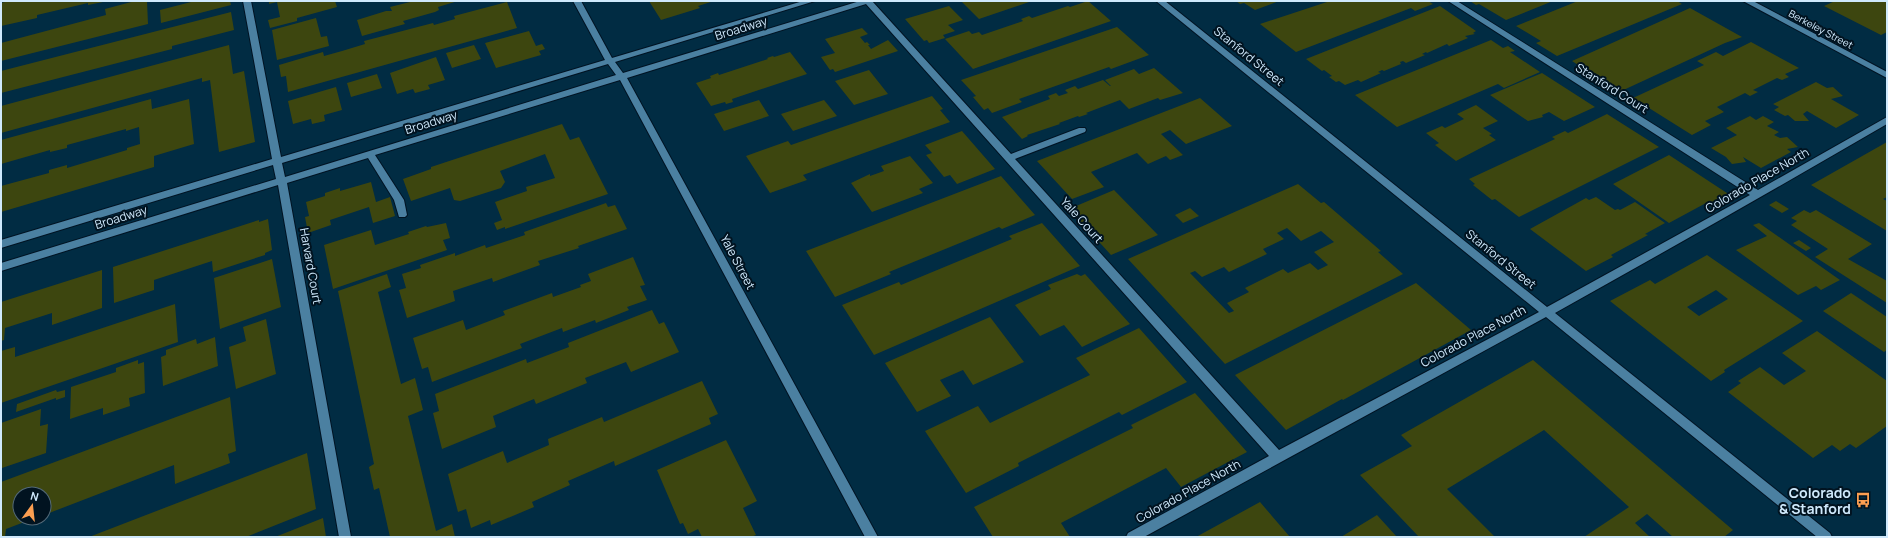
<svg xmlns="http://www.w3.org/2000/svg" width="1888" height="538" font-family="Manrope,sans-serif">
<rect width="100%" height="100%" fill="#012c43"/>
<path fill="#3d460f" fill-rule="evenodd" d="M9,1H103V2L88,5V3L37,15V18L1,26V3Z
M135,1H147L148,24L1,61V43L106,15L105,9Z
M195,1H230L231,5L161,23L160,10Z
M269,1H335L337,7L297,18V21L270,28L268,20L280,17L277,2L269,4Z
M414,1H458L438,7L439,10L435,12L403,21L405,24L362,36L357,20L386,11H392L390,7Z
M649,1H714L698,6L700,8L661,20Z
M966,1H1032L979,19L962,2Z
M1088,1L1111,21L973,69L945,39L969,31L972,34L979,32L982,35L1023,21L1021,19L1029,16L1032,18L1068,6L1070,7Z
M1236,1H1279L1255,10L1244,3L1240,4Z
M1330,1H1428L1433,4L1415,11L1411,8L1296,52L1260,24Z
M1470,1H1553L1506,20L1479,4L1476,5Z
M1578,1H1677L1682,4L1557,56L1536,43L1541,41L1516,26Z
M1835,1H1887V32L1881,35L1824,6Z
M507,2L517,28L288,92L286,76L281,77L279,65L323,52L324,56L342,51L365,44L364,41L433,23L434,25L455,19L454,16Z
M949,6L963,20L948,25L955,31L943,35L945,38L929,43L927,40L924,41L905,19Z
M1440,6L1476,31L1473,33L1475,34L1465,36L1468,38L1449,46L1447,44L1427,53L1426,52L1422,54L1425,55L1406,63L1403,61L1400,62L1401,64L1384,71L1382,70L1378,72L1381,73L1361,82L1358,80L1345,85L1339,81L1336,82L1329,77L1332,76L1324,70L1322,71L1306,59Z
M1690,8L1742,37L1725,43L1617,93L1595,79L1598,78L1572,61Z
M231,12L234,30L172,46V49L1,93V71Z
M316,18L321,37L327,36L329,46L277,60L272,30Z
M1117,27L1149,55L1111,69L1109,67L1019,99L1022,102L992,113L988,108L984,110L973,97L976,96L961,80Z
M862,28L868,34L860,37L865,43L867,42L870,45H868L871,49L888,40L898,51L835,72L833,69L830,70L821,57L835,53L825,39Z
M529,31L536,46L542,44L545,49L539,51L541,55L496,68L485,43Z
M1491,40L1503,48L1508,46L1515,51L1510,52L1540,72L1504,88L1498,84L1397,127L1355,95Z
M1751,42L1799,68L1785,74L1789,77L1782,80L1777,78L1753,90L1758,92L1750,96L1745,93L1717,107L1724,112L1705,121L1711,125L1692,135L1633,98L1704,65L1697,61L1716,52L1723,56Z
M229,45L233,74L244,71L255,142L219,152L210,80L202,82V78L1,133V106Z
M474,45L481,59L452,68L446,53Z
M790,52L807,74L732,99L733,102L726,104L725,102L711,106L696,83L711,78L710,76L718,73L719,75L768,59L767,58L773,56L774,57Z
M436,57L445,80L428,85L430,89L415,93L413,89L397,94L390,73Z
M1154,68L1183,93L1160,100L1158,98L1129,109L1120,100L1086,113L1088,114L1079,117L1078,116L1059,123L1060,124L1027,135L1028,136L1022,139L1002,117L1050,99L1048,96L1056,93L1059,96L1068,93L1065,90L1075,86L1078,89L1103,80L1110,86H1111L1105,80L1134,69L1139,74Z
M869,70L888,94L854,105L835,81Z
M1542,73L1595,107L1564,121L1549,112L1542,115L1543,117L1528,121L1490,95Z
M377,74L382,88L351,97L347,83Z
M1816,82L1827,88L1833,87L1843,96L1831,99L1859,115L1836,128L1807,111L1803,114L1809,121H1795L1788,115L1785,116L1774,110L1779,107L1773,104Z
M336,87L342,110L324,115L325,121L312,124L311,119L293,124L288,101Z
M932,96L943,109L940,110L950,122L803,175L807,180L770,193L746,156L788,141L791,145Z
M1200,98L1232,126L1186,144L1170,130L1161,134L1183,155L1170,160L1166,156L1148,164L1137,153L1091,172L1104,187L1072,199L1037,161Z
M151,99L152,109L189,99L194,144L154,156V167L1,212V186L49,173V170L67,165V168L127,150V148L140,144L139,127L126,131V129L67,145V148L50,152V150L1,164V140Z
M759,100L769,116L724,131L714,114Z
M824,100L837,116L793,131L781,114Z
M1476,105L1498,121L1483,128L1492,134L1489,135L1496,140L1456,161L1435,145L1439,143L1426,133L1442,126L1445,128L1464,119L1457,114Z
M1607,114L1659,147L1519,217L1495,199L1492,200L1473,185L1475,184L1469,179L1555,139L1552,137L1565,131L1568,133Z
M1750,116L1756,120L1763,116L1774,122L1767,126L1779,132L1774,135L1780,138L1787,137L1798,147L1787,149L1791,152L1761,168L1743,157L1746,162L1732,164L1726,157L1711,148L1737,135L1726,128Z
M562,124L570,140L579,137L608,194L505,229V227L497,230L494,223L502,220L495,202L527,191L526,187L555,178L545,154L500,171L505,182L501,188L460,201L454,200L450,188L411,201L403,179L431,169V167Z
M962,131L995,169L957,184L950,175L944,177L926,155L932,153L925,145Z
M1887,142V197L1883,199L1887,201V231L1811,185Z
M1669,155L1733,197L1713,208L1706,203L1669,223L1613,184Z
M910,156L933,183L919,189L923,193L872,212L851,183L870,174V176L884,171L881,166Z
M1001,176L1035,215L1002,229L999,227L889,272L891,274L835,297L806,251Z
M371,182L376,202L390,197L395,216L373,223L369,207L330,220L331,225L308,233L305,217L309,216L306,202L325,196V193L340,188V191Z
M1298,184L1321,203L1324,202L1381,251L1378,252L1403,274L1225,364L1128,259ZM1287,228L1301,241L1321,231L1334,242L1314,252L1328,265L1318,270L1310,263L1288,273L1283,269L1245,288L1249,292L1227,303L1234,311L1229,313L1190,273L1195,271L1202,277L1224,267L1229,272L1267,254L1263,249L1284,239L1277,233Z
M1114,190L1158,235L1111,255L1069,209Z
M1596,197L1615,210L1618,209L1620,210L1635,202L1665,223L1645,234L1648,235L1611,255L1613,257L1586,271L1530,229L1586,198L1589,200Z
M1776,201L1789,209L1782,213L1769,205Z
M606,203L608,207L615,205L627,229L578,246L579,248L538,261L540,265L493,282L492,278L453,291L455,301L407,318L399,290L406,288L402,274L421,268L420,265L455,253V256L485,245L486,248L525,235L524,232Z
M1190,208L1199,216L1183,223L1175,215Z
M1804,210L1810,213L1816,210L1872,244L1848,259L1887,281V303L1815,257L1828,249L1791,225L1797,221L1791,218Z
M268,219L272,250L265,253V255L213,272L212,261L154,280V290L114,303L113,267L259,220V222Z
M446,223L450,238L443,240L447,250L333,289L324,245L371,230L375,245L409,234L408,232L426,226L427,227Z
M1042,223L1080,266L874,355L842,305L899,282L901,285L1012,239L1009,236Z
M1759,223L1840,280L1821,290L1816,286L1798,295L1736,250L1767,236L1753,225Z
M1799,240L1811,248L1806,251L1793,243Z
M1707,255L1803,321L1724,370L1725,372L1711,381L1610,301L1650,280L1655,284ZM1716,290L1728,299L1699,316L1687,307Z
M633,257L645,285L640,286L647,300L627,307L629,310L596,323L595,320L563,332L562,328L520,344L522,348L432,382L428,367L422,369L413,338L463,320L466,330L505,315L503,311L552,293L553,297L581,287L580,285L591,281L588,274Z
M272,259L281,307L220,329L214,278Z
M102,270V308L52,325V313L5,328L4,340L1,341V302Z
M387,274L391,287L378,292L401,384L415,378L423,410L408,416L436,531L452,524L455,537H390L379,488L374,490L369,467L374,464L338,291Z
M1077,274L1081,276L1085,274L1130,324L1082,347L1064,325L1040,336L1015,305L1051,289L1048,285Z
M1416,283L1471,330L1343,400L1342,399L1286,430L1235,375Z
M1851,293L1887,317V350L1884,352L1823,311Z
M175,304L178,342L1,403V351L15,347V357Z
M652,310L659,324L664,322L679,352L631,372L626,362L585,378L587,383L536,404L534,399L493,416L496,427L442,449L433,413L439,411L435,394L526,359L527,363L569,347L568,343Z
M990,317L1024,362L973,385L963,370L940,380L951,396L917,412L885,363Z
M266,319L276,374L236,389L229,347L246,341L243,327Z
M1139,328L1187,382L1122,415L1119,412L1018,463L1019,466L966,493L925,431L978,406L990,423L1090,375L1076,358Z
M1817,331L1887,381V426L1856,448L1850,444L1840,451L1832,445L1813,458L1728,392L1741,383L1738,381L1760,367L1784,385L1806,371L1782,353Z
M215,337L218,366L163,386L161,357L166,355V350L196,339L197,344Z
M138,360V364L144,362L145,393L129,398L130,406L103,415V408L70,419L71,387L116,372V368Z
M1533,360L1733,530L1724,537H1673L1647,514L1635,523L1650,537H1584L1629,507L1544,430L1447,489L1495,537H1419L1360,475L1412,446L1401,435Z
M702,381L718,414L709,418L711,424L615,466L614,461L568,481L570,485L532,502L534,507L491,525L490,520L471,528L466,509L458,512L448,474L503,451L507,463L549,445L548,439L602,417L604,422Z
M56,390L57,392L65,390V397L56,400V398L16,412L17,404Z
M1195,393L1247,452L1181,487L1166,468L1061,523L1070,537H993L974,507L1133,428L1131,425Z
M230,397L236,451L228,454L230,463L175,484L174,465L44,515V494H20V518H35L6,529L5,537H1V482Z
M41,409L40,426L48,424L46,453L2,468L1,423Z
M726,440L757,501L743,508L756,535L751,537H702L698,529L688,534L683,523L680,524L657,470Z
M307,453L316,509L246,537H89Z
M1260,502L1290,537H1196Z
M1377,515L1397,537H1341Z
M323,518L326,537H275Z"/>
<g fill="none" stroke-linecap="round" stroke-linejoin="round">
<g stroke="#001323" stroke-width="2">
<path id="minor" d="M243,1H251L281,157L605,60L573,1H581L612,58L803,1H815L615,62L623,73L860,1H872L1011,154L1079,128H1085L1086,130L1085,132L1015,159L1279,450L1539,312L1156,1H1165L1547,307L1750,195L1448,1H1457L1758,190L1887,117V124C1777,188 1666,251 1555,313L1830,533L1832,537H1817L1546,317L1144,537H1126L1128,533L1269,456L866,4L627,78L878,537H865L620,80L375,155L404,200L407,215L405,217H399L394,200L368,158L287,183L351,537H339L278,185L1,271V263L276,179L273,165L1,248V240L272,159ZM608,64L616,75L285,177L282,163Z
M1743,1H1753L1887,72V78Z"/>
</g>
<use href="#minor" fill="#4b80a1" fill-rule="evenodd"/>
</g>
<defs>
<g id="bus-bare" transform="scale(1.2)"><path d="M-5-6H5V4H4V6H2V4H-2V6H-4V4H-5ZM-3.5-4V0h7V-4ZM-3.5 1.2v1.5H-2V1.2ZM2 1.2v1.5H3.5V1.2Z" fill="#fb9e51" stroke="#011320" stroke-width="2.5" paint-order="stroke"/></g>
</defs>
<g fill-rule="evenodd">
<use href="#bus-bare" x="1863" y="500"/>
</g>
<g text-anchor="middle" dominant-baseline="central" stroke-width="4" stroke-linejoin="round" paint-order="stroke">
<g font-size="10" fill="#cfe9fc" stroke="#011320">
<text transform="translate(1821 29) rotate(28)">Berkeley Street</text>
</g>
<g font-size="12" fill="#cfe9fc" stroke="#011320">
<text transform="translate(741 28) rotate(-17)">Broadway</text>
<text transform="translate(1249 56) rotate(39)">Stanford Street</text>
<text transform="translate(1612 88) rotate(32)">Stanford Court</text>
<text transform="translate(431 122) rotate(-17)">Broadway</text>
<text transform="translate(1757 180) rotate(-30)">Colorado Place North</text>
<text transform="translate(121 217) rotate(-17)">Broadway</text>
<text transform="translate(1082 220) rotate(48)">Yale Court</text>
<text transform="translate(1501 259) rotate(39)">Stanford Street</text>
<text transform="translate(738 262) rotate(62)">Yale Street</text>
<text transform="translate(311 266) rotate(80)">Harvard Court</text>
<text transform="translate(1473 336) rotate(-28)">Colorado Place North</text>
<text transform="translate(1188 491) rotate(-29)">Colorado Place North</text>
</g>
<g font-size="14" font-weight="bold" fill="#cfe9fc" stroke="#011320" text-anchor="end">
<text x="1851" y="492">Colorado<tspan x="1851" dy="16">&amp; Stanford</tspan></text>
</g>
</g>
<rect width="1888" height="538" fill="none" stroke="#cfe9fc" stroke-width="4"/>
<g transform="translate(32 506) rotate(15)"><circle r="19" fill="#011320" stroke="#536978"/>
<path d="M0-3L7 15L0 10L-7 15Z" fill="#fb9e51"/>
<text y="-6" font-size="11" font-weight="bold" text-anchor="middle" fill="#cfe9fc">N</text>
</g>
</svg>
